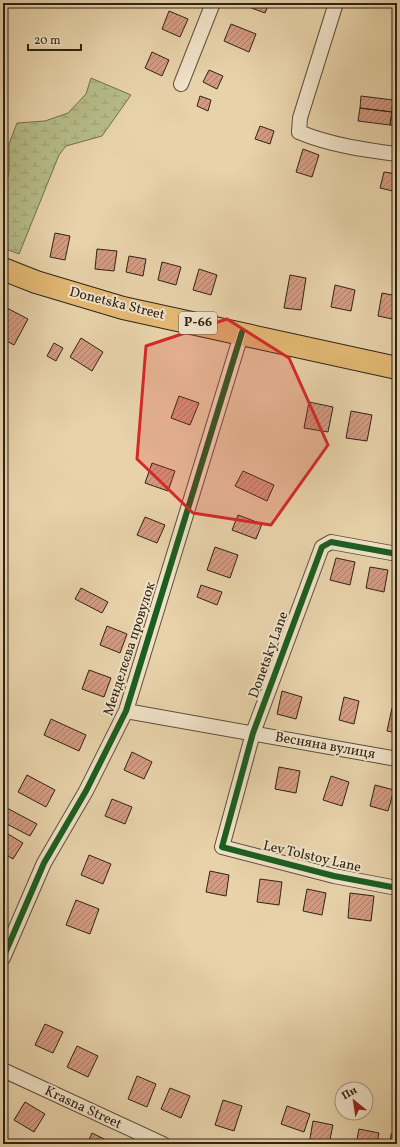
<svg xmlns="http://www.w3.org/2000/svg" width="400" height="1147" font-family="Vollkorn,serif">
<defs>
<pattern id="wetland-marsh" width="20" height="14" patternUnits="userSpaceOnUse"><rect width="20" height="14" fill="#b6bc88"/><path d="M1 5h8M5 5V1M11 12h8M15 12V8" fill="none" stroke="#9da174"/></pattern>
<pattern id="building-hatch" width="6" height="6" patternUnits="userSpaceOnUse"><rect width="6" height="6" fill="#d49b82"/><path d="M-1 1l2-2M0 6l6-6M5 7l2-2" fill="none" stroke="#ac7e69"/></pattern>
</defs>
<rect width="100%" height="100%" fill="#e8d2aa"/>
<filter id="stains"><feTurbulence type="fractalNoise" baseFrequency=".005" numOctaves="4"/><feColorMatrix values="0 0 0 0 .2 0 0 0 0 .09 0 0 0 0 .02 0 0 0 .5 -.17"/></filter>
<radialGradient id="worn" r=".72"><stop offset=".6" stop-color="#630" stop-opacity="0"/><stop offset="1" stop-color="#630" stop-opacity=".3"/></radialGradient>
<path fill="url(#wetland-marsh)" stroke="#72704e" d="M91,78L131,95L102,136L66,146L59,155L19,254L3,248V188L9,173V144L17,123L45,121L68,113L86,94Z"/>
<path fill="url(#building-hatch)" stroke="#2e2315" d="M238,3H269L265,13Z
M169,11L188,19L180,37L162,29Z
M231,24L256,34L249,52L224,41Z
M152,52L169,60L162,76L145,68Z
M209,70L223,76L217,89L203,82Z
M200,96L211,100L208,111L197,106Z
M361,96L393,100L392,112L360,108Z
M393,100H397V112H392Z
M360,108L392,112L390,125L358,121Z
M392,112H397V125H390Z
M260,126L274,131L270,144L255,139Z
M303,149L319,155L312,177L296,172Z
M384,172L397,174V192L380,188Z
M55,233L70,236L65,260L50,257Z
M97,249L117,251L114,271L95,269Z
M129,256L146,259L143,276L126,272Z
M162,262L181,267L176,285L158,280Z
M199,269L217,275L211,295L193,290Z
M290,275L306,278L301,310L284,308Z
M335,285L355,290L351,311L331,307Z
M382,293L397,296V320L378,316Z
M3,306L28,319L14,345L3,339Z
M81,338L103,352L92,371L70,357Z
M54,343L63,348L56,361L47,356Z
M179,396L199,403L190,425L171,418Z
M309,402L333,407L328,432L304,428Z
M351,411L372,415L367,441L346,438Z
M152,463L175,471L168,491L145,483Z
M243,471L274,485L267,501L235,486Z
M238,515L262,524L256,539L232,530Z
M145,517L165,525L157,543L137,535Z
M215,547L238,555L230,578L207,570Z
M336,558L355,562L350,585L330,580Z
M370,567L388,570L384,592L366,588Z
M201,585L222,592L217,605L197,597Z
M81,588L108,602L102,613L75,599Z
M107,626L127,634L120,653L100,645Z
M89,670L111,678L104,697L82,689Z
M282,691L302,697L296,719L277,714Z
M344,697L359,701L354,724L339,720Z
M392,708L397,709V733L387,731Z
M51,719L86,735L79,751L44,735Z
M132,752L152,762L144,779L124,770Z
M279,767L300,771L296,793L275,789Z
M27,775L55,790L46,807L18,792Z
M331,776L349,782L342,806L323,800Z
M375,785L394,790L388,811L370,806Z
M112,799L132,807L125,824L105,816Z
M3,806L37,824L30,836L3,822Z
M3,831L23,843L13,859L3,853Z
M89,855L111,864L103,884L81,875Z
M210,871L229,875L226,896L206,892Z
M260,879L282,882L279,905L257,902Z
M307,889L326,893L322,915L303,911Z
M350,893L374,896L371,921L348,918Z
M76,900L99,909L90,934L66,925Z
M45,1024L63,1032L53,1053L35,1045Z
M77,1046L98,1056L88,1077L67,1067Z
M137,1076L156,1084L147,1107L128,1099Z
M170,1088L190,1096L181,1118L161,1109Z
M223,1100L242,1106L234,1131L215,1125Z
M25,1102L45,1114L34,1132L14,1120Z
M287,1106L310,1114L304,1132L281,1124Z
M313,1121L333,1125L329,1144H309Z
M359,1129L379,1133L377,1144H356Z
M92,1133L108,1141L107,1144H87Z
M391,1134H397V1144H390Z"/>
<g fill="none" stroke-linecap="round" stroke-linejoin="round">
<g stroke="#5c4f3a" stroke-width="16">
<path id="street" d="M336,3L300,118L299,132C330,145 365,150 397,154
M181,84L213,3
M397,554L331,542L322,547L253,733L222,847L334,876L397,888
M126,711L397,759
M3,958L44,863L86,791L126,711L242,332
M3,1070L163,1144"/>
</g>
<g stroke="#2e2315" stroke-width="24">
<path id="primary" d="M3,269L36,282L123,308L397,368"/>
</g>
<use href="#street" stroke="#f0e2c8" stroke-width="14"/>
<use href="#primary" stroke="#e4b975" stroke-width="22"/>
<g stroke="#f0e2c8" stroke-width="8">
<path id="cycleway" d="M397,554L331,542L322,547L253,733L222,847L334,876L397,888
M3,958L44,863L86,791L126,711L242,332"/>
</g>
<use href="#cycleway" stroke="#1b5e20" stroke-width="6"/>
</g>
<path fill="#d62828" fill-opacity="0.2" stroke="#d62828" stroke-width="3" stroke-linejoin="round" d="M227,319L289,358L328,445L271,525L193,513L137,459L146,346Z"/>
<g text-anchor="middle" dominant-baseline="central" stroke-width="4" stroke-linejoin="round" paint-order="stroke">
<rect fill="#f0e2c8" stroke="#685c4b" stroke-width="1" x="179" y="312" width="38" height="22" rx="3"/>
<g font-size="13" font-weight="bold" fill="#2e2315">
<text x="198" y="323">Р-66</text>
</g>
<g font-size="14" fill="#2e2315" stroke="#f0e2c8">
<text transform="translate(117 304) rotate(14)">Donetska Street</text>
<text transform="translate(130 649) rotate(-72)">Менделєєва провулок</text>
<text transform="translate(269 655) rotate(-70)">Donetsky Lane</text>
<text transform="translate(325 746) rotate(10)">Весняна вулиця</text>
<text transform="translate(312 857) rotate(13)">Lev Tolstoy Lane</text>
<text transform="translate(83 1108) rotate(25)">Krasna Street</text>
</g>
</g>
<rect width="400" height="1147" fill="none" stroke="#e8d2aa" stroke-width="16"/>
<rect x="4" y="4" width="392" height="1139" fill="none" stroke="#2e2315" stroke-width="2"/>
<rect x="8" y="8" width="384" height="1131" fill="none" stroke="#2e2315"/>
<g transform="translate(354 1101) rotate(330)"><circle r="19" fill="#f0e2c8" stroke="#a29680"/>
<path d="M0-3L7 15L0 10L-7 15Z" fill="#8f2418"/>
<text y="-6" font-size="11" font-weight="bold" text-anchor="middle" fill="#2e2315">Пн</text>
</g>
<path d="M28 44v6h53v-6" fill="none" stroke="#2e2315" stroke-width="2"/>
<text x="34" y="44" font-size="12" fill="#2e2315" stroke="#f0e2c8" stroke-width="3" paint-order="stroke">20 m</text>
<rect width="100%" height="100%" filter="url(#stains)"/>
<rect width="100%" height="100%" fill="url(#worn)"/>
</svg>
